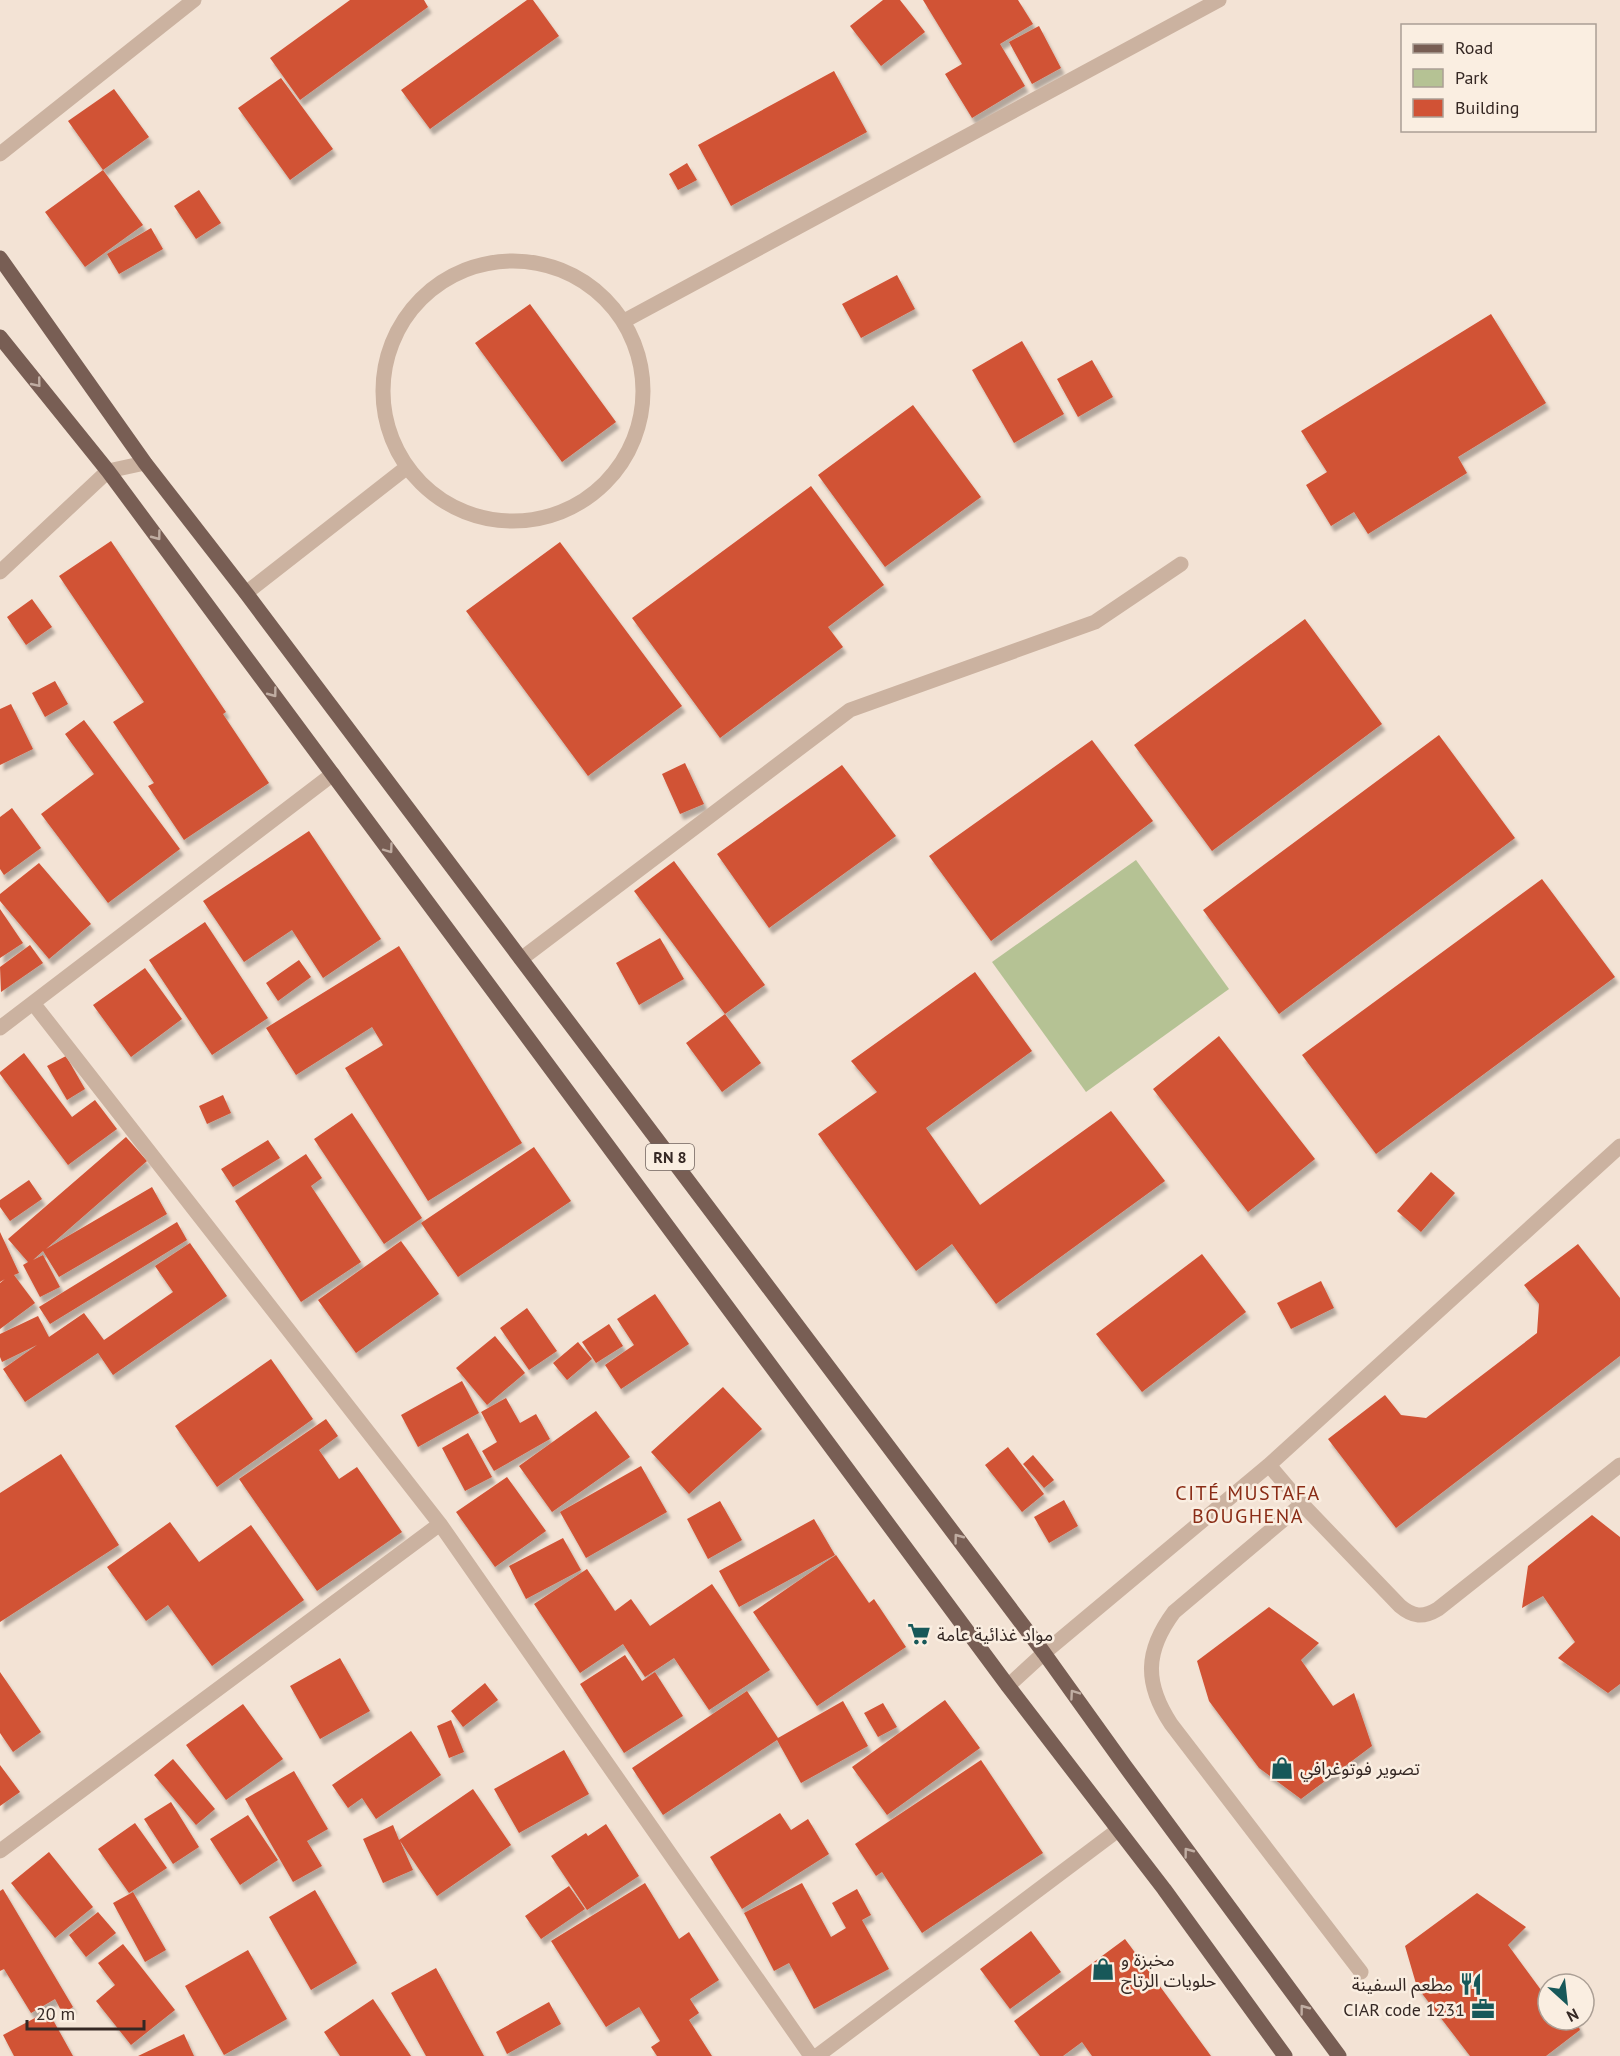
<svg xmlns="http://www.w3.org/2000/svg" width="1620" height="2056" font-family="'PT Sans','Noto Sans Arabic',sans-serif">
<defs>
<filter id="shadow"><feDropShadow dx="3.5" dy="6" stdDeviation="1.5" flood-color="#0004"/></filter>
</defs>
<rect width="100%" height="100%" fill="#f3e3d5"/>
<path fill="#b5c294" d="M1136,860L1229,989L1086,1092L992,962Z"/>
<path fill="#d15235" filter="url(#shadow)" d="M350,0H424L428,7L300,100L270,58Z
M527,0H533L559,36L430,129L401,90Z
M883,0H900L925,32L881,66L850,26Z
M923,0H1018L1033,24L1000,44L1025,86L972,118L945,74L962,64Z
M1039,26L1061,68L1032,84L1009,42Z
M834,71L867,132L731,206L698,145Z
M281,78L333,149L290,180L238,108Z
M114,89L149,137L103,170L68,121Z
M687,163L697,180L678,190L669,174Z
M103,170L143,225L85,267L45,212Z
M199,190L221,223L196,239L174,206Z
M151,228L163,249L119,274L107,254Z
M897,275L915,309L861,338L842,304Z
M530,304L616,422L562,462L475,343Z
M1491,314L1546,403L1458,457L1467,473L1368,534L1354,512L1331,526L1306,485L1327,472L1301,431Z
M1022,341L1064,414L1014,443L972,370Z
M1092,360L1113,397L1078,417L1057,379Z
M913,405L981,497L885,567L818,475Z
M811,486L884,585L828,627L843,647L720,738L632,618Z
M111,541L226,712L223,714L269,783L184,840L148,786L154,783L113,722L144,702L59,576Z
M560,542L682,706L588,776L466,611Z
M32,599L52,627L26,645L7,617Z
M1305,619L1382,724L1212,851L1134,745Z
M55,681L68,704L45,717L32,693Z
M11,704L33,749L0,765V709Z
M84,720L180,849L108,903L41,814L94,774L65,734Z
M1439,735L1515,838L1279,1014L1203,910Z
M1092,740L1153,821L991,941L929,856Z
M685,763L704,804L680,814L662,774Z
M842,765L896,836L769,928L717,854Z
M12,808L41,848L4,875L0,869V817Z
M309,831L381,939L323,978L292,930L244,962L203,901Z
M674,861L765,985L725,1014L634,891Z
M39,863L91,924L49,959L0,901V894Z
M1542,879L1615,977L1376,1154L1302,1055Z
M0,909L23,943L0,958Z
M205,922L268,1018L212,1055L149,960Z
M660,938L684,979L639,1005L616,963Z
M30,945L43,963L1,992L0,967Z
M399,946L522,1143L428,1201L345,1068L383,1045L372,1027L296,1075L266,1028Z
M299,960L311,977L278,1001L266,983Z
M145,968L182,1019L131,1057L93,1005Z
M975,972L1032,1051L926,1128L980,1205L1111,1111L1165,1181L996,1304L952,1244L916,1271L818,1134L877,1092L851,1061Z
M725,1014L761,1063L722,1092L686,1043Z
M1219,1036L1315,1159L1248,1212L1153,1089Z
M24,1053L72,1117L95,1100L117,1129L68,1165L0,1074V1072Z
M66,1056L85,1089L67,1100L47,1066Z
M223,1095L231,1113L207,1124L199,1106Z
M352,1113L422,1218L384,1244L314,1139Z
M126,1137L147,1161L46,1249L152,1187L167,1214L59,1277L43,1251L33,1260L43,1255L60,1287L40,1297L23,1265L28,1262L8,1239Z
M268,1140L280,1158L233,1187L221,1169Z
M534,1147L571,1201L458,1277L421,1223Z
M306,1154L322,1178L311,1186L361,1262L301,1302L235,1201Z
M1431,1172L1455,1193L1421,1232L1397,1211Z
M29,1180L42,1199L10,1221L0,1207V1200Z
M177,1222L187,1240L50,1324L39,1307Z
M0,1232L19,1273L14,1275L35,1303L0,1329V1283L5,1279L0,1282Z
M401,1241L439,1294L356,1353L318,1300Z
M190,1243L227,1296L113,1375L98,1353L25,1402L3,1369L37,1345L2,1362L0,1357V1334L38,1316L49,1337L84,1313L104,1340L173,1292L155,1266Z
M1578,1244L1620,1298V1356L1396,1528L1328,1439L1385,1395L1401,1415L1426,1418L1537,1333L1539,1304L1524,1285Z
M1202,1254L1246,1312L1142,1392L1096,1334Z
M1321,1281L1334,1308L1291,1329L1277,1303Z
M655,1294L689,1344L621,1389L605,1365L634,1345L617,1319Z
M527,1308L557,1351L529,1370L500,1328Z
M609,1324L623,1346L596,1363L582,1342Z
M495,1336L525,1373L487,1405L456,1368Z
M578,1342L592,1359L567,1380L553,1363Z
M271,1359L313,1419L217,1487L175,1426Z
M462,1381L479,1413L418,1447L401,1415Z
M723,1387L762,1429L689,1494L651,1452Z
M506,1398L520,1423L536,1414L550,1439L494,1471L482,1451L497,1442L481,1412Z
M596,1411L630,1457L552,1512L519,1466Z
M326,1419L338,1436L319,1450L339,1479L357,1467L402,1532L317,1591L239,1479Z
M468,1433L492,1477L465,1491L442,1448Z
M1008,1447L1044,1494L1022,1512L985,1465Z
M61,1454L119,1545L0,1622V1493Z
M1033,1455L1054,1480L1044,1488L1023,1464Z
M641,1466L667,1512L586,1558L560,1512Z
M507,1477L546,1531L495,1567L456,1512Z
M1064,1500L1078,1526L1049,1543L1034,1517Z
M720,1501L742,1540L708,1559L687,1519Z
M1592,1515L1620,1537V1684L1608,1693L1558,1658L1575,1642L1543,1596L1522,1608L1528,1566Z
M814,1519L835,1555L739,1607L719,1571Z
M170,1522L199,1562L251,1525L304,1600L212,1666L168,1605L146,1621L107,1567Z
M563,1538L581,1570L526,1599L509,1566Z
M836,1555L869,1603L874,1599L906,1647L817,1706L753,1612Z
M587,1569L615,1611L631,1599L650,1626L712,1584L770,1670L709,1710L674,1658L645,1677L623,1644L580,1673L534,1604Z
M1269,1607L1319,1643L1301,1660L1333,1706L1354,1693L1372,1746L1301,1799L1259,1768L1209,1701L1197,1661Z
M625,1655L642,1681L655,1672L683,1716L624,1753L580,1684Z
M340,1658L370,1711L320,1739L290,1686Z
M0,1672L41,1732L13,1752L0,1733Z
M485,1683L498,1700L463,1727L451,1711Z
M747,1691L778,1738L843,1701L868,1746L801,1783L777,1740L663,1815L632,1768Z
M945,1700L980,1748L887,1815L852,1767Z
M883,1703L897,1727L878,1737L864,1713Z
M243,1704L283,1759L226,1800L186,1745Z
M451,1720L464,1752L449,1758L437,1726Z
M411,1731L441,1775L376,1819L362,1798L348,1808L332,1785Z
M564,1750L589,1794L519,1833L494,1789Z
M173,1759L215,1809L196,1825L154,1775Z
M981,1760L1043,1853L922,1933L882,1872L876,1876L855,1844Z
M0,1765L20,1792L0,1806Z
M294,1771L328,1829L307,1841L322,1866L293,1882L245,1799Z
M473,1789L511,1845L437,1896L400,1841L413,1870L383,1883L363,1839L393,1825L399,1840Z
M171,1802L199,1847L173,1864L144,1819Z
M780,1813L791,1830L808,1819L829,1854L742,1909L710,1857Z
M248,1815L278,1860L240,1885L210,1839Z
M135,1823L167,1868L129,1893L98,1849Z
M606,1824L639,1876L587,1910L551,1856L586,1833L588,1836Z
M49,1852L93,1907L55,1938L11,1883Z
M645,1883L679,1939L689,1932L719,1980L690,1999L699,2013L689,2020L712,2056H657L651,2047L660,2041L639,2007L606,2027L551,1941Z
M802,1883L831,1937L846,1928L832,1903L857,1889L871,1915L862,1920L889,1969L814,2009L789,1963L774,1971L744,1913Z
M569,1886L585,1909L541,1939L525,1916Z
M3,1889L73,2007L63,2014L55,1999L31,2013L4,1969L0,1971V1891Z
M315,1890L357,1963L311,1990L269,1917Z
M133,1892L166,1950L145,1962L113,1903Z
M1477,1893L1526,1927L1508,1945L1541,1990L1548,1986V2020H1576L1580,2030L1546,2056H1470L1417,1987L1405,1946Z
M98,1912L116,1933L86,1957L69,1935Z
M1031,1931L1061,1972L1010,2009L980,1969Z
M1125,1939L1159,1985L1211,2056H1092L1082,2042L1063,2056H1040L1014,2021Z
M123,1944L175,2010L131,2045L96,2001L115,1985L98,1963Z
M248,1950L287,2019L224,2055L185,1986Z
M436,1968L484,2056H426L391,1993Z
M373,1999L411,2056H340L324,2032Z
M549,2002L561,2024L507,2054L496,2032Z
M48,2011L73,2056H14L3,2035Z
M184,2034L194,2056H138Z"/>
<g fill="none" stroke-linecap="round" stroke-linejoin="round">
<path stroke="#cbb2a0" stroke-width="15" d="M0,154L194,0
M383 391a130 130 0 1 1 260 0a130 130 0 1 1-260 0Z
M624,321L1219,0
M0,572L108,471L145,463
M246,593L406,468
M521,959L850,710L1095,622L1181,564
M33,1003L440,1524L811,2056
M0,1028L333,774
M1269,1465L1302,1504L1400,1606C1413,1617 1423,1618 1438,1609L1620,1465
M1302,1504L1174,1612C1145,1651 1144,1683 1171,1724L1361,1972
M1008,1686L1044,1653L1269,1465L1620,1146
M0,1851L440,1524
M817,2056L1118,1830"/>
<path stroke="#785e54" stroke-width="15" d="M0,258L145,463L246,593L521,959L1044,1653L1125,1766L1339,2056
M0,337L108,471L1008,1686L1164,1889L1285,2056"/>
</g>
<defs><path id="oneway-chevron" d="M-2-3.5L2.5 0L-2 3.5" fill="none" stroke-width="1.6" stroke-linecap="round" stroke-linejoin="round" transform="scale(1.5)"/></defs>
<g stroke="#c0ada2">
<use href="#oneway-chevron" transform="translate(37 383) rotate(51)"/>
<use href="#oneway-chevron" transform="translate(157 536) rotate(53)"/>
<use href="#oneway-chevron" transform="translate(273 693) rotate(53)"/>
<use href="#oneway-chevron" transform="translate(389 849) rotate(54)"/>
<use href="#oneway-chevron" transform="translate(958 1538) rotate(-127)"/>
<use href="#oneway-chevron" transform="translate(1074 1694) rotate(-125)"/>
<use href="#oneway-chevron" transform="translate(1188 1852) rotate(-127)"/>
<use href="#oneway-chevron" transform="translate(1304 2009) rotate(-127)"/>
</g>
<defs>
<g id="supermarket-bare" transform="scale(1.8)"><path d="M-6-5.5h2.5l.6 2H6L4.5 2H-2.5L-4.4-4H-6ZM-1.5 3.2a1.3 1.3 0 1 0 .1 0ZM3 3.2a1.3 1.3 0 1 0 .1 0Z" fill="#175859" stroke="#faeee1" stroke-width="2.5" paint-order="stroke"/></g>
<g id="shop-bare" transform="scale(1.8)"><path d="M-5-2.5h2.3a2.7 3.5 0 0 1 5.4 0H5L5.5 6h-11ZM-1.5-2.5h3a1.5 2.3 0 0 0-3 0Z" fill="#175859" stroke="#faeee1" stroke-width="2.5" paint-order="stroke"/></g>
<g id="restaurant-bare" transform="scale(1.8)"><path d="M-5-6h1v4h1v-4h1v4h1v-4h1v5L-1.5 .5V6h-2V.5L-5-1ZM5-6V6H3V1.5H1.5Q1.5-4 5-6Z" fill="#175859" stroke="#faeee1" stroke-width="2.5" paint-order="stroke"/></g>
<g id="office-bare" transform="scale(1.8)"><path d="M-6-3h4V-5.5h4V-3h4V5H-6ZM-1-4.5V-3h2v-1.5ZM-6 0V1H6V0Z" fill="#175859" stroke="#faeee1" stroke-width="2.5" paint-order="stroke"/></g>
</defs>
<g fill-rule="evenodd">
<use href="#supermarket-bare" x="919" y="1634"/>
<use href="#shop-bare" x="1282" y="1768"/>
<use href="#shop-bare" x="1103" y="1969"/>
<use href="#restaurant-bare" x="1471" y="1984"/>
<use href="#office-bare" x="1483" y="2009"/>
</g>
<g text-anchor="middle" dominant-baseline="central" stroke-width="5" stroke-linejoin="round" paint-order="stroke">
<rect fill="#faeee1" stroke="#70635d" stroke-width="1.5" x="646" y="1144" width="48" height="26" rx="4.5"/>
<g font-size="16" font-weight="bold" fill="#352824">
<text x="670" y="1157">RN 8</text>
</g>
<g font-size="18" fill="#352824" stroke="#faeee1" text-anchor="start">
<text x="937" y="1634">مواد غذائية عامة</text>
<text x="1300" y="1768">تصوير فوتوغرافي</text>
<text x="1121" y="1959">مخبزة و<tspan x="1121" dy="21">حلويات الرتاج</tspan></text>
<text x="1453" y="1984" text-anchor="end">مطعم السفينة</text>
<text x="1465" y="2009" text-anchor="end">CIAR code 1231</text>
</g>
<g font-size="20" letter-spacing="1.5" fill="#8a2c16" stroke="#faeee1">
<text x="1248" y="1493">CITÉ MUSTAFA<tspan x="1248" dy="23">BOUGHENA</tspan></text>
</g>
</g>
<rect x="1401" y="24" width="195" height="108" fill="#faeee1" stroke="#ab9f95" stroke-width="1.5"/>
<rect x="1413" y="44" width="30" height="9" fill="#785e54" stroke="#ab9f95" stroke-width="1.5"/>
<text x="1455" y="54" font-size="18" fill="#352824">Road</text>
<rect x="1413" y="69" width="30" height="18" fill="#b5c294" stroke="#ab9f95" stroke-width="1.5"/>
<text x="1455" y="84" font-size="18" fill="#352824">Park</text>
<rect x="1413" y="99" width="30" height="18" fill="#d15235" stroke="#ab9f95" stroke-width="1.5"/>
<text x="1455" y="114" font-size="18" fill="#352824">Building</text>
<g transform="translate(1566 2002) rotate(153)"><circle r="28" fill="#faeee1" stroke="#ab9f95" stroke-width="1.5"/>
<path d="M0-4.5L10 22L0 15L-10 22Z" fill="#175859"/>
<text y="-9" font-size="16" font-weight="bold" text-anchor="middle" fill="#352824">N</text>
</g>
<path d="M27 2020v9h117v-9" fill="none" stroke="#352824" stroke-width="3"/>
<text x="36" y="2020" font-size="18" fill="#352824" stroke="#faeee1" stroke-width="4.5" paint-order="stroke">20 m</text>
</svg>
